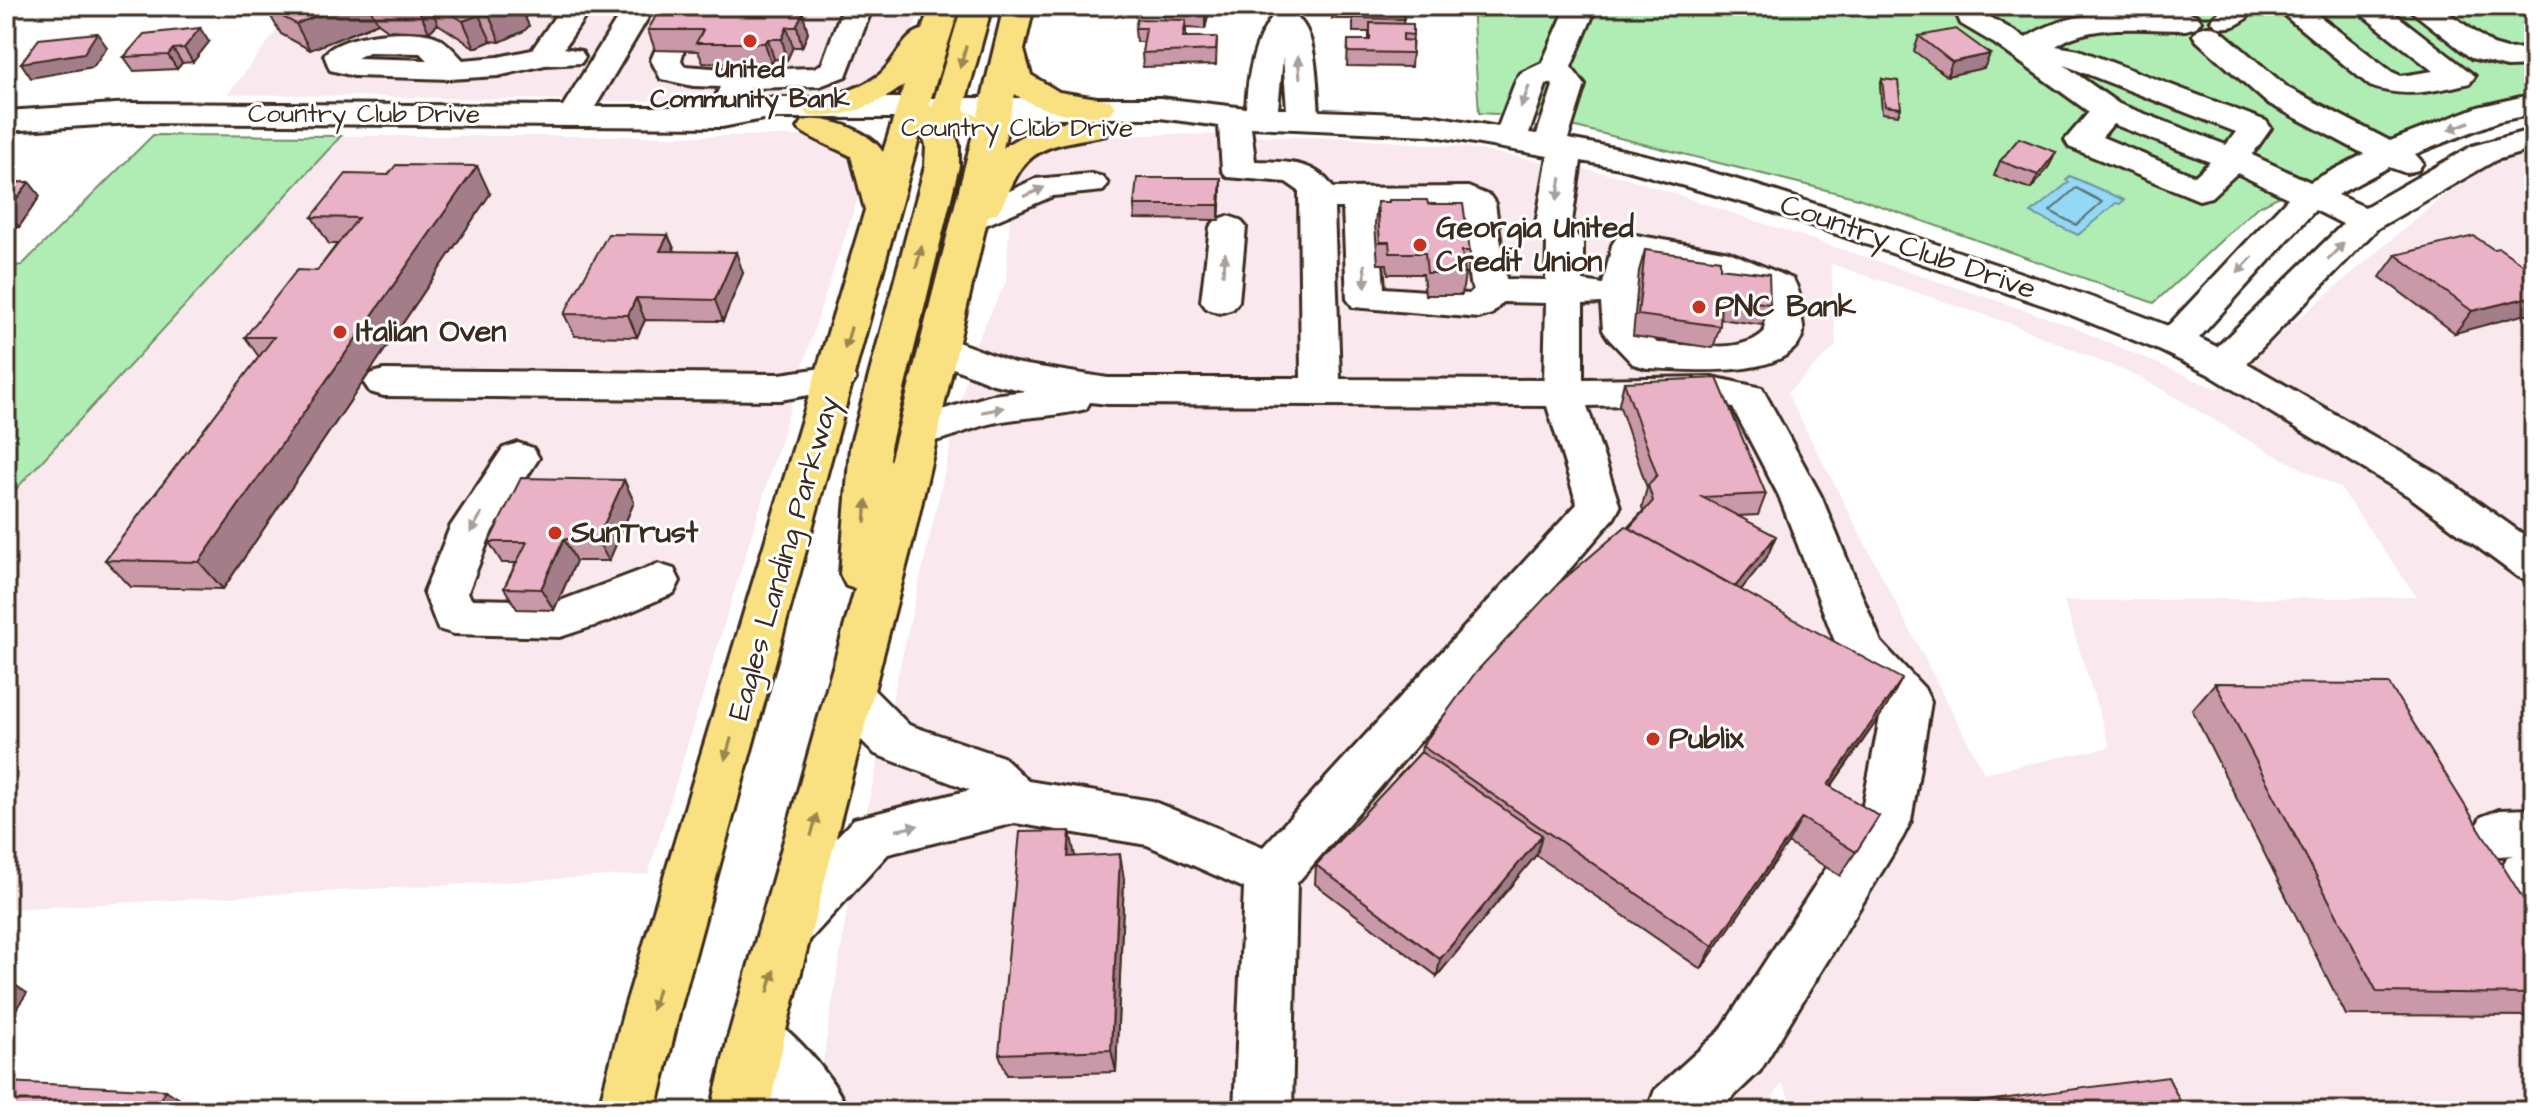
<svg xmlns="http://www.w3.org/2000/svg" width="2540" height="1117" font-family="'Architects Daughter',sans-serif">
<rect width="100%" height="100%" fill="#fff"/>
<filter id="ink" filterUnits="userSpaceOnUse"><feTurbulence type="fractalNoise" baseFrequency=".0125" numOctaves="2"/><feDisplacementMap in="SourceGraphic" scale="16" xChannelSelector="R" yChannelSelector="G"/><feConvolveMatrix kernelMatrix="1 2 1 2 8 2 1 2 1" color-interpolation-filters="sRGB"/></filter>
<g filter="url(#ink)">
<path fill="#f9e8ee" fill-rule="evenodd" d="M296,6H921L903,62L877,85L811,99L622,101L228,94Z
M1174,134L1351,138L1464,147L1624,177L2066,324L2216,389L2498,149L2534,138V1111H1796L1782,1083L1764,1111H815L855,861L973,349L1006,282L1011,193L1024,159L1058,138ZM1831,264L2009,323L2144,379L2260,447L2340,488L2417,597L2064,601L2110,747L1984,773L1787,393L1836,346Z
M341,136H825L870,163L821,307L648,874L6,909V500Z"/>
<path fill="#afedb4" stroke="#758c69" stroke-width="2" d="M1472,6H2534V100L2400,135L2256,208L2154,303L1858,198L1532,116L1479,113Z
M153,135L341,136L6,500V267L22,265Z"/>
<path fill="#93d9f5" stroke="#70939f" stroke-width="2" d="M2070,176L2124,200L2120,204L2116,203L2078,235L2031,213L2069,182L2066,180Z"/>
<g fill="none" stroke-linecap="round" stroke-linejoin="round">
<path stroke="#5e7074" stroke-width="2" d="M2076,188L2102,202L2076,225L2050,211Z"/>
<g stroke="#3b2a1e" stroke-width="6">
<path id="minor" d="M562,6H592L564,48L581,51L585,57L581,63L545,65L498,76L450,79L354,76L330,70L324,55C339,33 418,26 439,38C448,43 456,53 463,60L498,57L532,50ZM369,52L420,53L427,60L357,58Z
M625,6H655L595,107H711L720,87L693,86L661,79L651,60L658,44L667,41L663,35C683,0 684,6 723,6L718,12L701,21L689,41L680,44L684,50L681,60L684,66L740,70L814,68L822,64L843,6H873L846,76L820,86L751,88L744,103L768,98H1160L1246,108C1248,73 1253,43 1274,14C1319,2 1316,81 1319,111L1429,115L1498,127L1516,80L1521,73L1542,63L1567,6H1597L1571,67L1585,85L1568,139C1681,159 1789,195 1897,231C1988,262 2078,291 2168,326L2288,198L2237,173L2211,197L2199,200L2069,147L2065,140L2089,112L1995,44L1961,24L1953,6H1983L1985,14L2026,38C2073,7 2132,13 2186,12L2196,15L2201,21L2196,27L2186,30C2145,30 2091,22 2056,46L2079,50L2266,121L2271,128L2252,155L2310,182L2364,154L2266,102L2197,41L2193,35L2197,29L2208,26L2219,29L2288,88L2390,141L2478,107L2534,94V114L2499,121L2415,154L2423,163L2418,170L2406,173L2389,167L2337,195L2365,207L2472,146L2534,129V149L2496,160L2378,228L2247,363L2440,475L2534,542V582L2518,577L2410,497L2208,374L2161,351L2069,314L1752,205L1620,168L1581,161L1571,228L1583,243V281L1603,284L1612,245L1617,237L1630,234L1729,252L1793,279C1800,290 1800,302 1801,315C1802,320 1804,329 1803,333C1790,382 1684,369 1647,368L1633,364L1609,339L1603,330L1601,303L1583,304V379L1712,377L1762,388L1821,496L1881,642L1924,688L1931,702L1911,821L1903,837L1760,1071L1718,1111H1647L1655,1090L1720,1031L1861,815L1882,707L1846,665L1839,652L1779,496L1733,408L1712,403L1587,406L1620,507L1614,518L1297,883L1292,1111H1234L1244,888L1147,845L1015,823L888,854L805,945L786,952L767,945L759,927L767,909L854,819L970,790L875,754L832,710L825,696L832,682L849,676L866,682L909,725L1003,757L1028,781L1152,801L1263,847L1577,504L1547,406L1108,404L1090,402L1086,409C1056,417 1024,416 993,423C964,429 933,449 904,441L898,431L904,421L992,395L1026,391L993,384L925,357L920,348L925,339L939,335L1014,363L1108,378H1301L1299,191L1286,182L1227,177L1222,170L1219,126L1160,118H768L722,127L131,123L6,131V111L131,103L563,106ZM1283,57L1287,109H1278ZM2064,65L2236,132L2226,145L2119,104ZM1551,83L1553,86L1537,134L1529,133L1546,85ZM2113,124L2210,162L2195,176L2102,137ZM1251,127L1429,135L1548,156L1535,229L1547,244L1546,280L1506,279L1495,203L1490,196L1468,187L1333,188C1316,160 1284,162 1255,161ZM1334,208H1343L1347,299L1353,307L1479,318L1492,314L1503,302L1546,303L1544,380L1340,379ZM1378,208H1461L1470,283L1474,289L1469,294L1384,288ZM2315,210L2343,224L2217,347L2199,338ZM1645,259L1707,270L1762,293L1765,331C1742,356 1688,344 1657,343C1629,315 1638,294 1645,259Z
M2225,6H2257C2246,21 2234,31 2216,26L2211,20Z
M2273,6H2306L2392,72L2401,76L2433,71L2351,6H2385L2475,76L2470,83C2435,91 2403,99 2370,86Z
M2405,6H2439L2493,45L2507,49L2534,48V66L2507,67L2471,58Z
M1091,174L1103,177L1108,184L1103,191L1053,196L981,227L969,224L964,217L969,210L1035,179Z
M1228,216L1240,220L1246,227L1239,301L1233,309L1220,313L1207,309L1201,301L1210,227L1216,220Z
M836,366L850,370L856,379L850,388L780,400L384,396L370,392L364,383L370,374L384,370L780,374Z
M518,443L533,448L539,458L492,531L468,592L471,599L560,601L658,564L674,569L680,581L674,593L609,621L560,637L454,634L438,629L424,592L450,527L503,448Z
M2534,809V897L2526,898L2507,891L2500,874L2507,857L2513,855L2499,856L2481,849L2473,833L2481,817L2499,810Z
M756,1010C790,1024 834,1077 848,1111H781L736,1058L728,1038L736,1018Z"/>
</g>
<g stroke="#3b2a1e" stroke-width="6">
<path id="major" d="M930,6H960L929,104L932,107L962,6H992L964,107L966,112L978,115L1004,6H1034L1024,50L1031,75L1059,92L1110,100L1115,107L1110,114C1082,121 1038,111 1015,94L1003,148C1027,129 1076,114 1106,121L1111,128L1106,135C1077,142 1040,141 1021,169C1011,183 1007,199 997,213L988,216L914,536L784,1038L769,1111H711L728,1038L855,589L846,586L840,574L850,447L925,166L926,145L921,131L680,1010L656,1111H598L624,1010L865,210L851,156C838,149 804,136 798,128L803,121C826,115 869,130 883,152L904,85C881,104 836,122 807,115L802,108L807,101C832,95 858,91 879,75C895,62 903,35 922,30ZM953,128L973,134L890,462V447L959,166V145Z"/>
</g>
<use href="#minor" fill="#fff" fill-rule="evenodd"/>
<use href="#major" fill="#f9e181" fill-rule="evenodd"/>
</g>
<path fill="#c999aa" stroke="#3b2a1e" stroke-width="2" d="M270,6H520L529,26L524,31L500,42L491,41L475,48L438,24L429,32L388,30L378,23L310,50L281,34L266,8Z
M801,6L808,33L802,47H793L787,60L774,59L771,64L703,63L698,51L655,50L648,30L710,15Z
M1166,6H1229L1228,12L1209,11L1205,29L1186,28V37H1217L1216,65L1143,67L1142,53L1144,42H1136L1135,28L1164,20L1163,14Z
M1333,6H1395V8H1404L1403,24L1413,35L1411,67L1347,66L1348,40H1369V32H1353V19H1332Z
M1919,36L1990,54L1984,68L1947,76L1914,51Z
M209,42L193,62L182,63L177,69L134,71L124,57Z
M1882,79L1901,108L1898,115L1882,113L1880,86Z
M2056,152L2049,166L2031,189L1994,176L2000,161Z
M29,182L40,196L19,227L6,228V183Z
M1221,193L1219,220L1135,219L1134,205Z
M490,194L223,589L131,587L105,560L259,357L245,337L317,271L337,244H329L312,217Z
M1377,202L1428,204L1470,251L1468,273H1465L1462,295H1425L1423,274H1388L1387,264H1378L1375,224Z
M668,235L675,251L743,273L723,321L645,320L637,337L575,336L564,314Z
M2493,249L2534,272L2455,333L2380,277L2396,255Z
M1645,250L1720,268L1770,304L1762,325L1720,319V326L1713,348L1633,336L1639,271Z
M1624,382L1766,494L1758,515L1738,516L1767,557L1741,590L1887,706L1831,787L1879,816L1840,876L1788,843L1701,969L1536,855L1437,976L1315,884L1316,865L1421,752L1422,746L1643,511L1642,506L1647,488L1619,404Z
M624,480L634,502L609,561H576L554,610L517,609L504,588L516,563H502L489,542Z
M2215,683L2534,916V1016L2346,1015L2192,710Z
M1075,856L1124,879L1116,1072L1007,1075L999,1054Z"/>
<path fill="#a47d8b" stroke="#3b2a1e" stroke-width="2" d="M342,6H369L378,23L310,50L296,24Z
M417,6H430L438,24L429,32Z
M510,6H520L529,26L524,31L500,42L489,15Z
M797,6H801L808,33L802,47L794,13Z
M1206,6H1208L1209,11L1205,29V15Z
M479,15L491,41L475,48L463,21Z
M787,27L793,47L787,60L782,39Z
M200,28L209,42L193,62L184,48Z
M97,33L107,47L93,67L31,78L21,63Z
M768,39L774,59L771,64L765,43Z
M173,49L182,63L177,69L168,55Z
M1990,54L1984,68L1947,76L1952,62Z
M2056,152L2049,166L2031,189L2038,175Z
M477,166L490,194L223,589L199,562Z
M1221,178V193L1219,220V205Z
M29,182L40,196L19,227L7,213Z
M668,235L677,256L660,251Z
M736,252L743,273L723,321L715,300Z
M2534,296V312L2455,333L2472,311Z
M636,298L645,320L637,337L628,315Z
M624,480L634,502L609,561L597,540Z
M1776,536L1767,557L1723,612L1732,591Z
M564,539L576,561L554,610L541,589Z
M1902,679L1887,706L1814,810L1828,785Z
M1802,818L1788,843L1701,969L1713,946Z
M1070,831L1075,856L1073,881L1068,857Z
M1542,835L1537,854L1437,976L1440,959Z
M1120,854L1124,879L1116,1072L1111,1050Z
M6,979L27,993L6,1024Z
M166,1090L198,1111H154Z"/>
<path fill="#eab2c6" stroke="#3b2a1e" stroke-width="2" d="M270,6H342L296,24L266,8Z
M439,6H510L489,15H479L463,21Z
M715,6H797L794,13H803L796,27H787L782,39H768L765,43H696L703,30H648L657,14L710,15Z
M1166,6H1206L1205,15L1163,14Z
M1354,6H1392V8H1404V19L1353,18Z
M1137,19L1186,20L1183,37H1217L1216,50L1142,53L1146,28H1135Z
M1370,23L1413,24V35L1403,34V40L1412,41V53L1348,52V40H1370Z
M200,28L184,48L173,49L168,55L124,57L144,34Z
M1956,29L1990,54L1952,62L1919,36Z
M97,33L84,53L21,63L39,39Z
M1882,79L1898,81L1901,108L1885,106Z
M2019,138L2056,152L2038,175L2000,161Z
M396,165L477,166L199,562L105,560L274,337H245L297,270L317,271L358,218L312,217L346,174L388,175Z
M1137,178H1221L1219,205H1134Z
M29,182L7,213H6V183Z
M1389,200H1427L1428,204H1463L1470,251H1462L1465,273H1427L1425,253H1390L1389,242H1380L1377,202H1389Z
M608,234L668,235L660,251L736,252L715,300L636,298L628,315L564,314Z
M2474,236L2493,249L2499,248L2534,272V296L2472,311L2396,255Z
M1645,250L1720,260V268L1769,274L1770,304L1721,297L1720,326L1638,315Z
M1717,378L1766,494L1702,497L1776,536L1735,587L1629,528L1653,501L1648,485L1657,475L1624,382Z
M521,478L624,480L597,540L564,539L541,589L504,588L527,542H489Z
M1626,526L1902,679L1828,785L1879,816L1856,852L1802,818L1713,946L1422,746L1476,672L1558,584Z
M2215,683L2389,684L2534,916V994L2377,992Z
M1421,752L1542,835L1440,959L1316,865Z
M1070,831L1068,857L1120,854L1111,1050L999,1054L1020,832Z
M2168,1077L2185,1111H1910Z
M6,1082L166,1090L154,1111H6Z"/>
<defs><path id="oneway-solid" d="M-6-.8H1V-3.2L6.5 0L1 3.2V.8H-6Z" transform="scale(2)"/></defs>
<g fill="#9a8650">
<use href="#oneway-solid" transform="translate(963 57) rotate(106)"/>
<use href="#oneway-solid" transform="translate(919 257) rotate(-76)"/>
<use href="#oneway-solid" transform="translate(848 338) rotate(106)"/>
<use href="#oneway-solid" transform="translate(866 511) rotate(-86)"/>
<use href="#oneway-solid" transform="translate(728 749) rotate(106)"/>
<use href="#oneway-solid" transform="translate(814 825) rotate(-75)"/>
<use href="#oneway-solid" transform="translate(771 981) rotate(-75)"/>
<use href="#oneway-solid" transform="translate(655 999) rotate(106)"/>
</g>
<g fill="#a79f9a">
<use href="#oneway-solid" transform="translate(1299 67) rotate(-95)"/>
<use href="#oneway-solid" transform="translate(1525 97) rotate(110)"/>
<use href="#oneway-solid" transform="translate(2459 126) rotate(159)"/>
<use href="#oneway-solid" transform="translate(1559 189) rotate(99)"/>
<use href="#oneway-solid" transform="translate(1034 192) rotate(-24)"/>
<use href="#oneway-solid" transform="translate(2336 251) rotate(-46)"/>
<use href="#oneway-solid" transform="translate(1224 264) rotate(-84)"/>
<use href="#oneway-solid" transform="translate(2245 265) rotate(133)"/>
<use href="#oneway-solid" transform="translate(1365 276) rotate(87)"/>
<use href="#oneway-solid" transform="translate(993 410) rotate(-11)"/>
<use href="#oneway-solid" transform="translate(476 523) rotate(120)"/>
<use href="#oneway-solid" transform="translate(907 828) rotate(-12)"/>
</g>
</g>
<g fill="#c8321e" stroke="#fff" stroke-width="3">
<circle cx="750" cy="41" r="8"/>
<circle cx="1420" cy="245" r="8"/>
<circle cx="1699" cy="307" r="8"/>
<circle cx="340" cy="332" r="8"/>
<circle cx="555" cy="533" r="8"/>
<circle cx="1653" cy="739" r="8"/>
</g>
<g text-anchor="middle" dominant-baseline="central" stroke-width="6" stroke-linejoin="round" paint-order="stroke">
<g font-size="26" font-weight="bold" fill="#3b2a1e" stroke="#fff">
<text x="750" y="69">United<tspan x="750" dy="30">Community Bank</tspan></text>
</g>
<g font-size="26" fill="#3b2a1e" stroke="#fff">
<text x="364" y="114">Country Club Drive</text>
<text x="1017" y="128">Country Club Drive</text>
</g>
<g font-size="30" font-weight="bold" fill="#3b2a1e" stroke="#fff" text-anchor="start">
<text x="1436" y="228">Georgia United<tspan x="1436" dy="34">Credit Union</tspan></text>
<text x="1715" y="307">PNC Bank</text>
<text x="356" y="332">Italian Oven</text>
<text x="571" y="533">SunTrust</text>
<text x="1669" y="739">Publix</text>
</g>
<g font-size="30" fill="#3b2a1e" stroke="#fff">
<text transform="translate(1908 247) rotate(19)">Country Club Drive</text>
<text transform="translate(784 558) rotate(-74)">Eagles Landing Parkway</text>
</g>
</g>
<rect width="2540" height="1117" fill="none" stroke="#fff" stroke-width="32"/>
<rect x="16" y="16" width="2508" height="1085" fill="none" stroke="#3b2a1e" stroke-width="3" filter="url(#ink)"/>
</svg>
